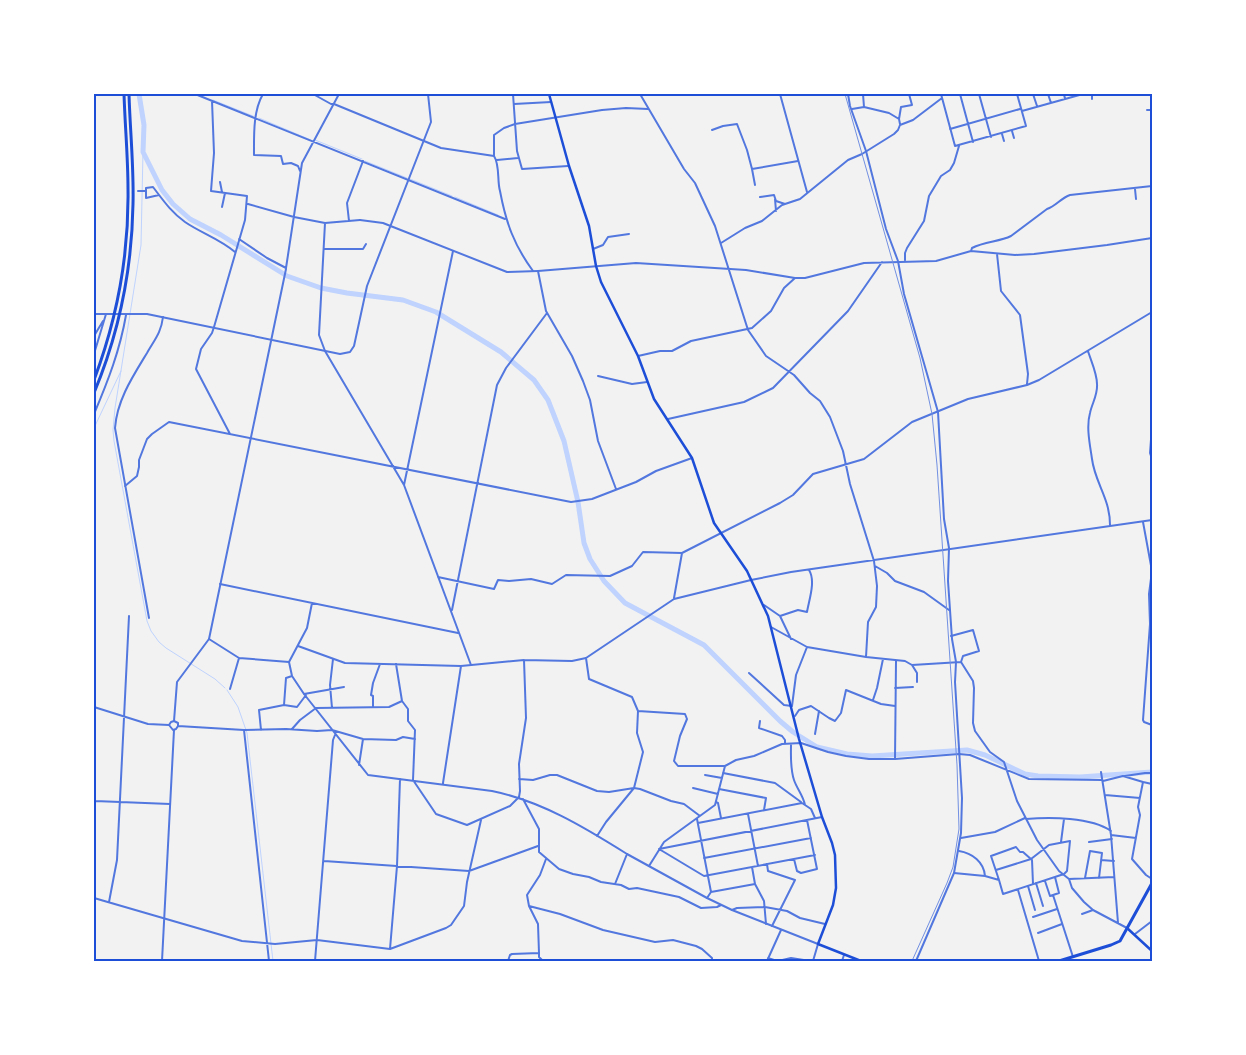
<svg xmlns="http://www.w3.org/2000/svg" width="1246" height="1055" font-family="'PT Serif',serif">
<rect width="100%" height="100%" fill="#f2f2f2"/>
<g fill="none" stroke-linecap="round" stroke-linejoin="round">
<path stroke="#bfd3fe" stroke-width="1" d="M213,100L253,116
M259,118L311,140
M315,140L362,159
M143,152L141,245L115,408L113,430L114,441L147,621L151,631L159,642L166,648L215,679L225,688
M365,161L407,178
M410,179L452,196
M455,197L498,215
M94,428L121,371
M227,690L238,707L247,733L273,961"/>
<path stroke="#bfd3fe" stroke-width="5" d="M139,94L144,125L143,152L162,190L173,204L190,219L221,235L287,276L321,288L347,293L403,300L436,312L501,352L534,380L548,400L564,441L578,502L584,543L590,559L604,581L625,603L704,645L780,721L793,732L817,747L847,754L872,756L967,750L985,755L1025,774L1038,776L1080,777L1152,772"/>
<path stroke="#5277de" stroke-width="2" d="M195,94L505,219
M263,94C253,111 254,135 254,155L281,156L283,164L291,163L298,166L300,171
M313,94L331,104H334L441,148L494,156C500,165 497,181 500,191C506,223 514,245 533,271
M513,94L517,151L522,169L568,166
M640,94L684,169L695,183L715,226L748,330L766,356L794,375L810,393L820,401L830,417L843,451L850,484L874,561L877,586L876,607L868,622L866,657
M941,94L955,146L1026,126L1017,94
M960,94L973,142
M979,94L991,137
M1033,94L1037,106
M1048,94L1051,103
M1064,94L1065,99
M1092,94V99
M212,101L214,153L211,191L247,196L245,220L214,327
M514,104L551,102
M864,107L889,113L899,119L900,124
M852,109L864,107L863,94
M1147,110H1152
M1022,111L1083,94
M899,119L901,107L912,105L909,94
M950,129L1020,109
M712,130L723,126L737,124L747,150L752,169
M1012,131L1014,138
M1002,134L1004,141
M494,156V135L504,128L515,124L602,110L626,108L648,109
M497,160L518,158
M220,182L222,192
M755,185L752,169L798,161
M1135,189L1136,199
M138,191H146
M159,195L146,198V188L153,187C163,200 171,212 185,222C201,233 220,239 235,252
M760,197L774,195L776,201L785,204
M775,199L776,211
M248,204L294,217L325,223L360,220
M222,207L225,193
M349,221L347,203L363,161
M325,223L319,335L325,351L404,485L471,665
M239,239L267,258L286,268
M721,243L745,228L762,221L782,205L800,199L848,160L862,154L894,134L898,130L900,125L913,120L942,98
M324,249H363L366,244
M593,249L603,245L608,237L629,234
M971,251L972,248C985,241 999,242 1011,236L1047,209C1056,206 1061,198 1070,195L1152,186
M997,254L1001,291L1020,315L1028,374L1027,384
M905,260V253L907,248L924,221L929,196L941,176L950,170L954,163L959,146
M286,268L302,163L339,94
M214,327L212,333L201,349L196,369L230,434
M94,336L103,321
M1088,351C1091,361 1097,373 1097,384C1098,395 1092,403 1090,413C1086,427 1090,445 1092,459C1095,483 1110,498 1110,525
M94,354L106,314
M638,356L660,351H672L691,341L752,328L771,311L784,288L795,278
M598,376L632,384L647,382
M94,414C108,381 120,350 126,315
M668,419L744,402L773,388L848,311L882,262
M1152,426L1150,453L1152,459
M404,485L453,251
M125,486L137,476L139,467V460L147,439L152,434L169,422L571,502L592,499L636,482L656,471L692,458
M616,489L598,441L590,400L583,381L572,356L546,311L538,271L636,263L746,270L795,278H805L864,263L936,261L971,251L1015,255L1034,254L1107,245L1152,238
M1143,522L1152,571L1149,594L1150,624L1143,720L1144,722L1152,725
M875,566L887,573L895,581L924,592L949,610
M438,577L494,589L498,580L509,581L531,579L552,584L566,575L610,576L632,566L643,552L682,553
M220,584L458,633
M674,598L682,553L780,503L793,495L813,474L864,459L912,422L968,399L1027,385L1039,380L1152,312
M312,603L307,628L289,662L292,676L304,694L368,775L492,791C541,801 584,827 627,854L615,884
M764,605L780,616L791,639
M452,610L497,385L506,368L547,313
M780,616L798,610L807,612C809,600 816,581 809,570
M149,618L115,428C117,400 133,376 147,353C155,339 161,333 163,317
M771,627L807,647L866,657L905,661L912,665L961,662
M951,636L973,630L979,651L963,656L961,662L973,681L974,688L973,723L975,731L990,752L1004,762L1017,801L1037,840L1059,871L1069,879L1072,888L1084,902L1093,910L1127,928
M209,639L239,658L289,662
M298,646L345,663L461,666L524,660L572,661L586,658L674,599L751,580L791,572L1152,520
M586,658L589,679L632,697L638,711L637,733L643,752L634,788L606,822L597,836
M396,664L402,701L408,709V721L415,730L413,780L436,814L467,825L510,806L519,797L520,791L519,764L526,718L524,660
M912,665L917,673V682
M749,673L784,705L792,706L796,675L807,647
M895,688L913,687
M230,689L239,658
M304,694L344,687
M873,700L877,688L883,659
M284,705L297,707L306,695
M94,707L148,724L169,725L173,730L176,729L178,726V723L174,721L171,722L169,725
M373,707V696L371,695L373,683L380,664
M332,708L330,685L333,659
M638,711L685,714L687,719L680,736L674,761L678,766H725L736,760L754,756L782,744L801,743L828,752L846,756L869,759H895L959,754L970,755L1029,779L1102,780
M795,716L799,710L811,706L829,718L835,721L841,713L846,690L881,704L895,706
M760,721L759,728L782,736L785,740V744
M178,726L244,730L286,729L317,731L332,730L363,739L396,740L403,737L415,739
M292,729L300,720L316,708L389,707L402,701
M244,730L269,961
M261,730L259,710L284,705L286,678L292,676
M815,734L819,711
M791,744C791,756 790,768 794,780C797,789 803,795 805,805
M895,759L896,661
M359,765L363,739
M1101,772L1111,835L1118,923
M723,773L775,783L801,802
M705,775L722,778
M1125,776L1145,773H1152
M519,779L533,780L550,775H557L597,791L609,792L634,788L640,789L671,801L684,804L700,816
M1103,781L1123,776L1143,782
M443,783L461,666
M1152,784L1143,782L1138,807L1140,815L1132,859L1146,875L1152,879
M693,788L718,794
M719,789L766,798L764,810
M1105,795L1140,798
M94,798L95,801L94,833
M523,799L539,829V852L559,869L573,874L589,877L601,882L621,885L629,889L637,888L679,897L701,908L717,907L721,905
M95,801L170,804
M716,802L718,803L721,818
M748,814L758,866
M697,819L711,892
M1026,819C1050,817 1091,817 1111,831
M698,823L802,803L811,809L815,818
M1111,835L1136,838
M961,838L995,832L1025,818
M1061,842L1064,819
M1089,842L1112,839
M659,849L822,817
M659,849L704,876L815,855
M959,851C972,853 984,862 985,876
M704,858L811,838
M794,859L797,871L801,873L817,869L807,820
M1101,860L1114,861
M324,861L469,871L538,846
M767,864L768,871L795,880L772,926
M649,866L664,842L715,805L725,766
M954,873L985,876L999,880L1003,894L1064,874L1067,871L1070,841L1049,845L1031,859L996,870
M1085,878L1090,851L1102,853L1099,878
M1069,879L1114,877
M999,880L991,856L1016,847L1020,852H1023L1032,860L1033,884
M1045,881L1050,896L1053,895L1073,957
M1036,883L1043,906
M755,884L764,901L766,924
M1028,886L1035,910
M1018,890L1039,961
M1053,895L1059,893L1055,877
M94,898L242,941L275,944L317,940L390,949L446,928L451,925L464,906L467,882L481,820
M707,898L711,892L755,884L752,867
M109,902L117,860L129,616
M529,906L560,914L603,930L655,942L673,940L696,946L702,949L712,958V961
M732,910L737,908L765,907L787,911L800,918L825,924
M1082,914L1093,910
M1033,917L1057,909
M1038,933L1062,924
M1135,934L1152,921
M390,949L397,866L400,779
M768,958L777,961
M315,961L333,740L335,735
M508,961L510,955L512,954L539,953
M543,961L539,957V953L538,924L529,906L527,895L540,875L546,859
M767,961L781,930
M778,961L791,958L810,961
M842,961L844,955"/>
<path stroke="#5277de" stroke-width="2" d="M780,94L807,192
M848,94L850,106L866,151L886,229L898,261L904,294L938,412L944,519L949,548L948,581L952,639L956,662L955,682L962,798L961,833L954,873L916,961
M360,220L383,223L507,272L538,271
M94,314H147L340,354L350,352L354,346L367,286L431,122L428,94
M174,721L177,682L209,639L286,269
M627,854L707,898L732,910L818,944L813,961
M162,961L174,730"/>
<path stroke="#1d4ed8" stroke-width="2.5" d="M549,94L569,166L589,226L596,266L601,282L638,356L654,399L692,458L714,523L747,571L768,616L799,739L822,817L832,843L835,855L836,888L833,905L818,944L861,961
M1127,928L1152,951"/>
<path stroke="#1d4ed8" stroke-width="3" d="M1059,961L1111,945L1120,941L1152,883"/>
<path stroke="#1d4ed8" stroke-width="3" d="M94,380C117,319 129,254 128,189C128,157 125,126 124,94
M94,393C119,333 132,268 133,204C134,167 130,130 129,94"/>
<path stroke="#7290e2" stroke-width="1" d="M845,94L920,358L932,414L937,465L957,765L959,829L953,867L947,883L912,961"/>
</g>
<rect width="1246" height="1055" fill="none" stroke="#ffffff" stroke-width="190"/>
<rect x="95" y="95" width="1056" height="865" fill="none" stroke="#1d4ed8" stroke-width="2"/>
</svg>
